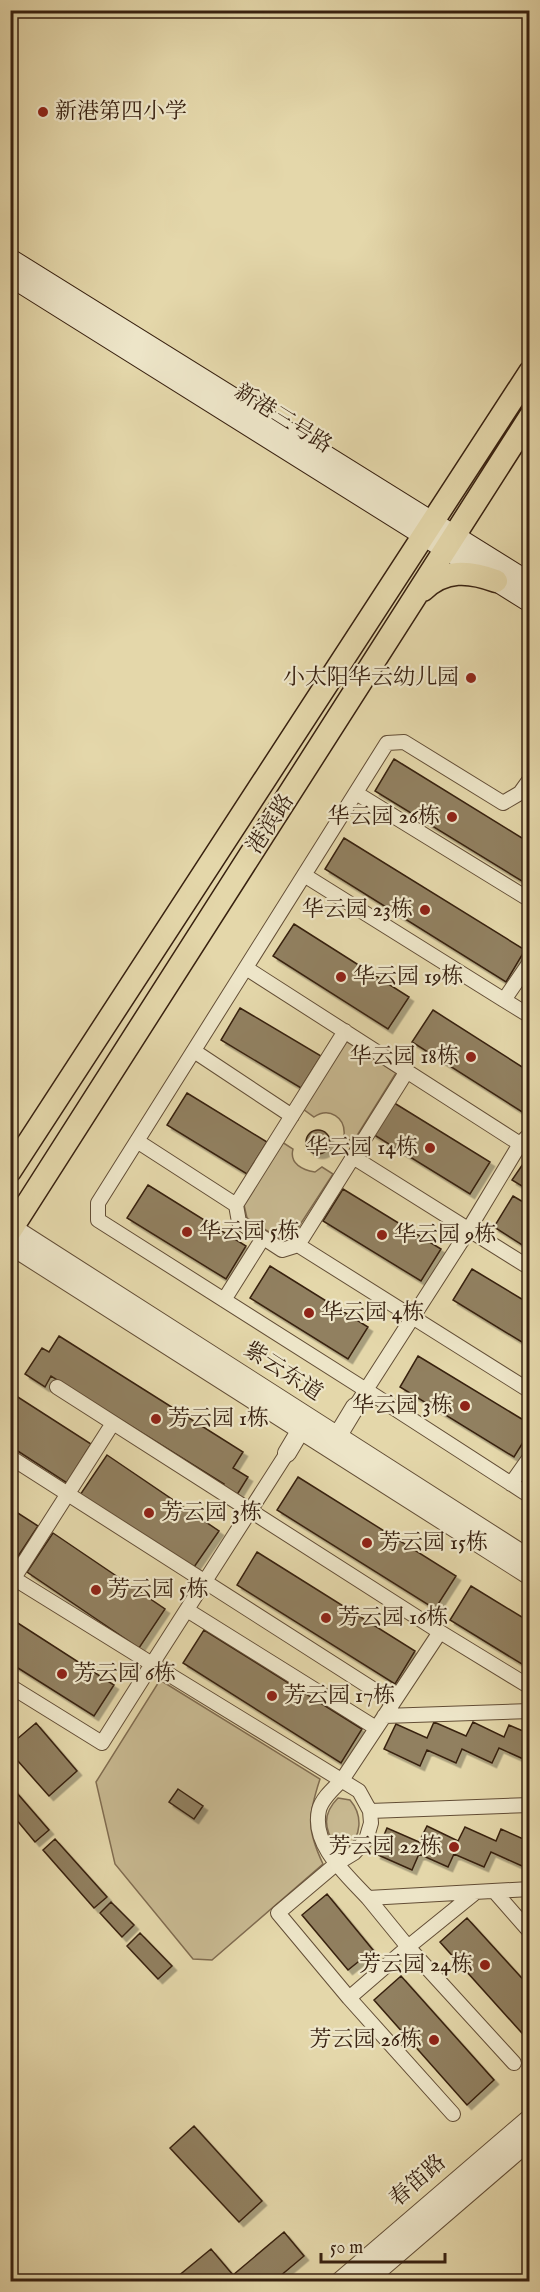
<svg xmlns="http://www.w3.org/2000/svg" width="540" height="2292" font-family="'IM FELL English','Noto Serif SC',serif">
<defs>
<filter id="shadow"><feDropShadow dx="4.5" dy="4.5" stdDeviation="0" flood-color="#0004"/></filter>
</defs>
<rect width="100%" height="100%" fill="#e4d7aa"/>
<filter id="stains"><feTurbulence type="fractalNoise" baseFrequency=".00333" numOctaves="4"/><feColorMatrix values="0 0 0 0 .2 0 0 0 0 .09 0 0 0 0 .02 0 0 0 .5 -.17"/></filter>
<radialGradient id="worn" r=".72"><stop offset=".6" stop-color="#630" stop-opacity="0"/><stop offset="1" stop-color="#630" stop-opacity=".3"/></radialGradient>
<path fill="#c7b890" stroke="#806c50" stroke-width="1.5" d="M346,1041L396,1073L353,1142L344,1136C346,1117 329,1107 314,1117L303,1109Z
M282,1142L293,1149C289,1164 303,1170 315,1172L322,1167L333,1174L292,1237L280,1239L247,1218L244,1205Z
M160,1680L320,1779C308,1816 306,1828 323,1864L212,1960L193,1959L115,1864L96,1782Z
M338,1798L350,1800C363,1815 362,1837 346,1849L336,1847C324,1829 322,1814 338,1798Z"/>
<path fill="#918060" stroke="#382110" stroke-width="1.5" filter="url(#shadow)" d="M394,759L530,843V886L375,791Z
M344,838L525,950L506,982L325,869Z
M294,924L409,997L388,1029L273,956Z
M240,1008L321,1056L301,1088L221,1040Z
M433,1010L530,1072V1112L527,1115L412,1042Z
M187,1093L267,1142L247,1174L167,1125Z
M391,1101L490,1162L470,1194L371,1133Z
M306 1142a12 12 0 1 1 24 0a12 12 0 1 1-24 0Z
M527,1158L530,1160V1191L512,1180Z
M148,1185L246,1246L226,1279L127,1218Z
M343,1189L441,1249L421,1281L323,1221Z
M513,1196L530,1206V1250L494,1227Z
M270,1266L368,1327L348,1359L250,1298Z
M472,1269L530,1304V1347L453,1300Z
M59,1336L243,1452L233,1468L248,1477L235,1498L221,1489L224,1484L51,1376L45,1387L25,1374L42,1348L49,1352Z
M418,1356L530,1424V1431L514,1457L400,1387Z
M10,1392L91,1444L67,1483L10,1446Z
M107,1455L219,1531L192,1570L80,1495Z
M298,1477L456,1576L435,1609L277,1510Z
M10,1508L38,1526L13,1564L10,1563Z
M53,1533L165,1609L139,1648L27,1572Z
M257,1552L415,1651L395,1684L237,1585Z
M471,1586L530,1622V1669L450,1620Z
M10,1618L114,1685L94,1716L10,1663Z
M204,1630L362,1729L341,1763L183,1663Z
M434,1722L466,1736L473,1722L504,1737L509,1725L530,1734V1762L499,1748L492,1763L462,1749L456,1763L427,1750L420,1766L384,1749L396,1724L427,1738Z
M36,1723L77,1771L49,1796L10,1752V1745Z
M10,1785L49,1830L35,1842L10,1812Z
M178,1789L203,1806L194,1819L169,1802Z
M427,1826L458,1841L465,1827L496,1841L501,1829L530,1842V1852L522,1866L491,1852L484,1867L454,1854L448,1867L419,1854L412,1870L376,1854L387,1828L419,1842Z
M55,1839L107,1897L94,1908L43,1850Z
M327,1894L373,1950L348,1970L302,1915Z
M111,1902L134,1925L122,1937L100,1913Z
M467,1918L530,1987V2042L440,1942Z
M140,1933L172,1966L158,1979L127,1946Z
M401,1976L494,2080L467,2105L374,2000Z
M194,2126L262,2201L239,2222L170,2148Z
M284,2232L304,2256L273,2282H171L211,2249L233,2275Z
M32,2275L38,2282H25Z"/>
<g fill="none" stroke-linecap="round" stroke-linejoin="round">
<g stroke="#634e36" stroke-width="16">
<path id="minor" d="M530,779L520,793L503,803L404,742L387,743L98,1203V1220L366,1390L530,1496
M356,793L530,900
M304,875L504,1000
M530,962L504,1000L530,1016
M246,968L520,1144
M345,1031L236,1205L239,1222L282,1250L298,1245L407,1071
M194,1051L292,1116
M137,1141L236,1205
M353,1157L530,1268
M298,1245L530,1391
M224,1300L263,1238
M57,1387L440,1632
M355,1407L461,1242L520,1144L530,1134
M287,1453L152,1664L359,1791L370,1811L530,1805
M10,1457L393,1702
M511,1484L530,1457
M10,1576L152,1664L102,1743L10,1686
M14,1578L113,1423
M187,1610L376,1728
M530,1687L440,1632L342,1780C334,1788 322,1798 319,1810C311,1845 347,1875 368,1898L530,1889
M384,1716L530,1711
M494,1891L530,1932
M476,1892L408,1947L514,2063
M368,1898L408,1947L349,1998L278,1913L336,1864L354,1853L366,1840L371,1823L370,1811
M349,1998L453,2114"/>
</g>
<g stroke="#634e36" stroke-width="20">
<path id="tertiary" d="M10,1226L530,1559
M10,1245L530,1576
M332,1445L355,1407
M287,1453L306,1421
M339,2282L530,2118
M365,2282L530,2140"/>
</g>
<g stroke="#382110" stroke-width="22">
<path id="secondary" d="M10,259L530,583
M10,276L530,602"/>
</g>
<g stroke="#382110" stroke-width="25">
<path id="primary" d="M423,590C445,569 469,571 496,581
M10,1171L530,372
M10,1231L530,417"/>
</g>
<use href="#minor" stroke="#ede5c8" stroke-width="14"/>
<use href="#tertiary" stroke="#ede5c8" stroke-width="18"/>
<use href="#secondary" stroke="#ede5c8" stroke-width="20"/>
<use href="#primary" stroke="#e4d7aa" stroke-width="22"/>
</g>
<g fill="#8f2418" stroke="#ede5c8" stroke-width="2">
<circle cx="43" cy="112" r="6"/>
<circle cx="471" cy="678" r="6"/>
<circle cx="452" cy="817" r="6"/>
<circle cx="425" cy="910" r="6"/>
<circle cx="341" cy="977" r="6"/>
<circle cx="471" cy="1057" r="6"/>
<circle cx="430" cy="1148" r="6"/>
<circle cx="187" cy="1232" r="6"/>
<circle cx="382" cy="1235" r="6"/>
<circle cx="309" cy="1313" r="6"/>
<circle cx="465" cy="1406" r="6"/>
<circle cx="156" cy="1419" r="6"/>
<circle cx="149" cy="1513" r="6"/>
<circle cx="367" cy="1543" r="6"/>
<circle cx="96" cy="1590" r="6"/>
<circle cx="326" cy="1618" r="6"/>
<circle cx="62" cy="1674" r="6"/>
<circle cx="272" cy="1696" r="6"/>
<circle cx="454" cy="1847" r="6"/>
<circle cx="485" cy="1965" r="6"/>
<circle cx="434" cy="2040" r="6"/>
</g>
<g text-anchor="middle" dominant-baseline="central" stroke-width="4.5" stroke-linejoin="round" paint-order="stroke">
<g font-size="22" fill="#382110" stroke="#ede5c8" text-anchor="start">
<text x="55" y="112">新港第四小学</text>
<text x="459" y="678" text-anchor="end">小太阳华云幼儿园</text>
<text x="440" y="817" text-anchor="end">华云园 26栋</text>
<text x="413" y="910" text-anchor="end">华云园 23栋</text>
<text x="353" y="977">华云园 19栋</text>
<text x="459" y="1057" text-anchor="end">华云园 18栋</text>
<text x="418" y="1148" text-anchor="end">华云园 14栋</text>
<text x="199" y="1232">华云园 5栋</text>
<text x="394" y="1235">华云园 9栋</text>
<text x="321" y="1313">华云园 4栋</text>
<text x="453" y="1406" text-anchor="end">华云园 3栋</text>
<text x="168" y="1419">芳云园 1栋</text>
<text x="161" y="1513">芳云园 3栋</text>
<text x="379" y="1543">芳云园 15栋</text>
<text x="108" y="1590">芳云园 5栋</text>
<text x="338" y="1618">芳云园 16栋</text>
<text x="74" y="1674">芳云园 6栋</text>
<text x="284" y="1696">芳云园 17栋</text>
<text x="442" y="1847" text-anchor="end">芳云园 22栋</text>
<text x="473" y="1965" text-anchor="end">芳云园 24栋</text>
<text x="422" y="2040" text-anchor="end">芳云园 26栋</text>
</g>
<g font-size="22" fill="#382110" stroke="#ede5c8">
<text transform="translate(283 419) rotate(32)">新港三号路</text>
<text transform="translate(271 824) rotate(-57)">港滨路</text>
<text transform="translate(283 1372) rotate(33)">紫云东道</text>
<text transform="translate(418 2181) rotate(-41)">春笛路</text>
</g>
</g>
<rect width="540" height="2292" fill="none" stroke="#e4d7aa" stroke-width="36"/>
<rect x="12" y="12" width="516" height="2268" fill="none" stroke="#382110" stroke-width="3"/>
<rect x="18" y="18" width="504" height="2256" fill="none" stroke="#382110" stroke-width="1.5"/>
<path d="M321 2253v9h124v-9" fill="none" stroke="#382110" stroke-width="3"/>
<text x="330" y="2253" font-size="18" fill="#382110" stroke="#ede5c8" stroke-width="4.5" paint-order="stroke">50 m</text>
<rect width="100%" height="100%" filter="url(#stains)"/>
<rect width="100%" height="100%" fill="url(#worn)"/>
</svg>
